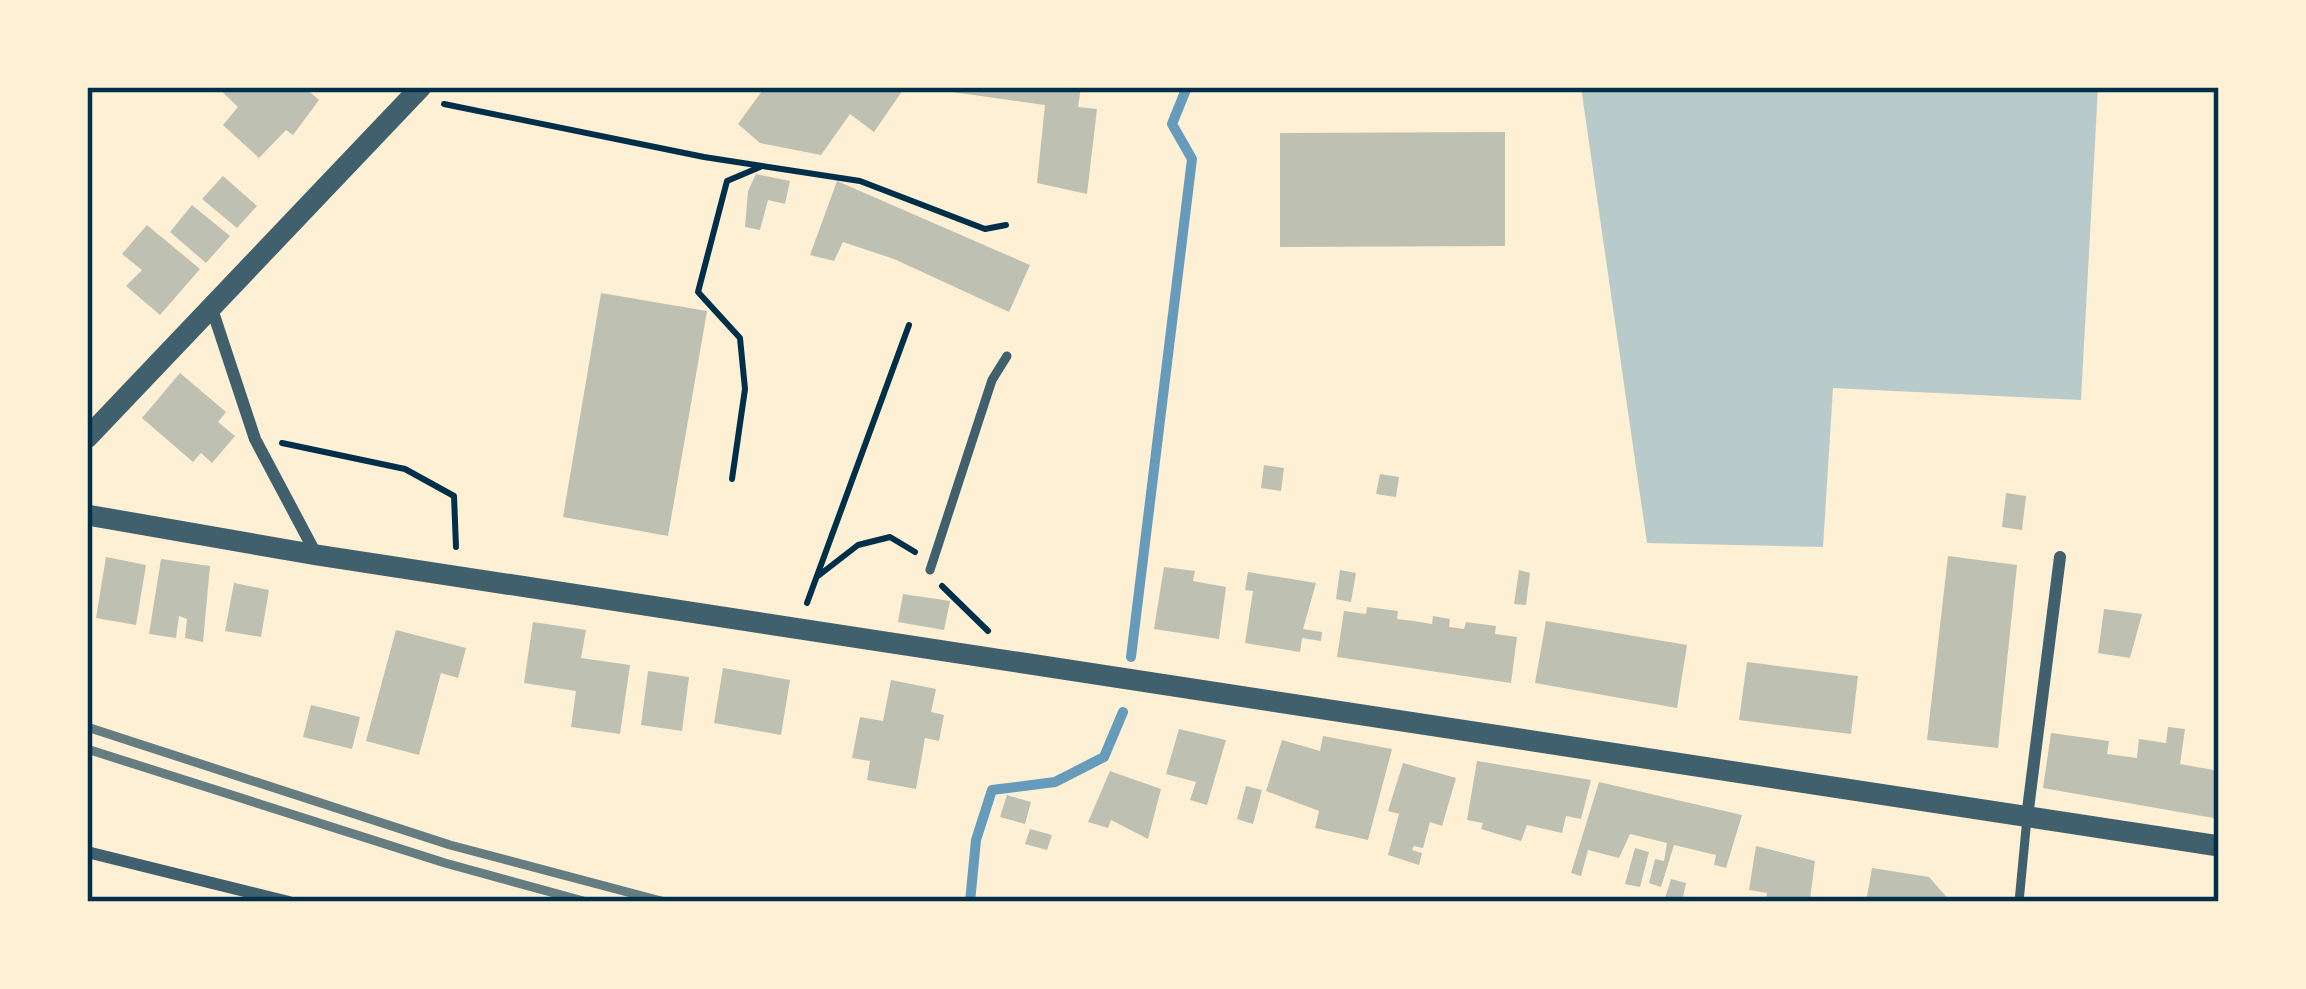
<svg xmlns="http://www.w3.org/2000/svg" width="2306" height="989" font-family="Cabin,sans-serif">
<rect width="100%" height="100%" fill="#fdf0d5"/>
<path fill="#b9caca" d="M1581,87H2098L2081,400L1833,388L1823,547L1647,543Z"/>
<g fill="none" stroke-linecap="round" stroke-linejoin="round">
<path stroke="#669bbc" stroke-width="10" d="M1131,657L1192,159L1172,124L1187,87
M970,902L976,840L992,790L1055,782L1104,757L1123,712"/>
</g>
<path fill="#bec0b2" d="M217,87H304L319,100L293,135L286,130L259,158L223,125L238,107Z
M765,87H905L874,132L850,114L821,155L760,143L738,124Z
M916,87H1081L1078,107L1097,109L1087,194L1037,183L1045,105Z
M1505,132V246L1280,247V133Z
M756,174L790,181L785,204L768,200L760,230L745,227L748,191Z
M223,176L257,206L237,228L202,199Z
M837,181L1030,265L1009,312L894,259L843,242L834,261L810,255Z
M192,205L230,236L206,263L170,232Z
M147,225L200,269L160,315L126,286L142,270L122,254Z
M601,293L707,311L668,536L563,517Z
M180,373L226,412L218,422L235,436L212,463L201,453L193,462L142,418Z
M1264,465L1284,468L1281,491L1261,488Z
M1380,474L1399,477L1396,497L1376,494Z
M2006,493L2026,496L2022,530L2002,527Z
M1948,556L2017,565L1998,748L1927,740Z
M106,557L146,565L136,625L96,618Z
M161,559L210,566L203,642L185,638L187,619L179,616L176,638L149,634Z
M1164,567L1195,571L1193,581L1226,587L1219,639L1154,629Z
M1340,570L1356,573L1351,602L1336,599Z
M1519,570L1530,573L1526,605L1514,604Z
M1248,572L1316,583L1303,629L1322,632L1321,641L1302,638L1300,652L1245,643L1253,591L1245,590Z
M234,583L269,590L261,637L225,631Z
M903,594L950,601L944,630L898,622Z
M1367,607L1398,611L1397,619L1414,621L1432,624L1433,616L1450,619L1449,627L1464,629L1466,622L1496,626L1495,634L1517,637L1511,683L1337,657L1344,611L1366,614Z
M2104,609L2142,614L2130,658L2098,653Z
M1546,621L1687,645L1677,708L1535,683Z
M533,622L586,630L581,658L630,665L620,734L571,727L576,691L524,683Z
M396,630L466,648L458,678L441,673L419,755L366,741Z
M1747,662L1858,676L1851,734L1739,720Z
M723,668L790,680L781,735L714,723Z
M648,671L689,677L682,731L641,725Z
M891,680L936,689L931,712L944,715L939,741L925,738L916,789L867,780L870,761L852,758L860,717L883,721Z
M311,705L360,717L352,749L303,737Z
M2168,727L2185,729L2180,764L2219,771V819L2043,788L2051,733L2109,741L2107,754L2137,758L2139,739L2166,743Z
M1179,729L1226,740L1207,805L1190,800L1196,782L1166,774Z
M1323,736L1392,749L1368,840L1315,828L1319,811L1266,791L1282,740L1320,751Z
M1477,761L1591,780L1581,819L1566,816L1562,833L1527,825L1521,841L1481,829L1483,823L1467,820Z
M1403,763L1456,778L1442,826L1430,822L1423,848L1414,846L1412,850L1422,853L1419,865L1388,855L1399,814L1388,811Z
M1110,771L1161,789L1148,839L1111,820L1108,828L1088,822Z
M1599,782L1742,815L1726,868L1714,865L1716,855L1674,845L1661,887L1649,883L1655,859L1664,861L1667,843L1630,834L1619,858L1588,850L1581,876L1571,873Z
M1246,786L1262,790L1253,824L1237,819Z
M1007,795L1031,802L1025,824L1000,817Z
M1030,829L1052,835L1047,850L1025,844Z
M1756,846L1815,861L1810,899L1766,901L1767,893L1749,890Z
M1635,848L1649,852L1640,887L1625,884Z
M1872,868L1929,877L1951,902H1866Z
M1671,879L1686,883L1682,902H1664Z"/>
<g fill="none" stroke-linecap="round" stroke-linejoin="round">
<path stroke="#003049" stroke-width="6" d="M444,104L704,157L860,181L985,229L1006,225
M282,443L405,469L454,496L456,547
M732,479L745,389L740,338L698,292L727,181L760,167
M818,576L858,545L890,537L915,552
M942,586L988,631
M807,603L909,325"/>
<path stroke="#3f606c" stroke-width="9" d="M930,570L992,380L1007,356
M2019,902L2027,818"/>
<path stroke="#3f606c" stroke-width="12" d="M210,303L255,439L316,554
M2027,817L2060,557
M87,852L289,902"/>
<path stroke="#3f606c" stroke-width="21" d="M87,438L421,87
M87,515L317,555L2219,846"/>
<path stroke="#657d81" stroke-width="9" d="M87,727L450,845L665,902
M87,749L445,863L587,902"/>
</g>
<rect width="2306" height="989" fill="none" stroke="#fdf0d5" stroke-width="180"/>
<rect x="90" y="90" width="2126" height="809" fill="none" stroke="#003049" stroke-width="4.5"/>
</svg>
